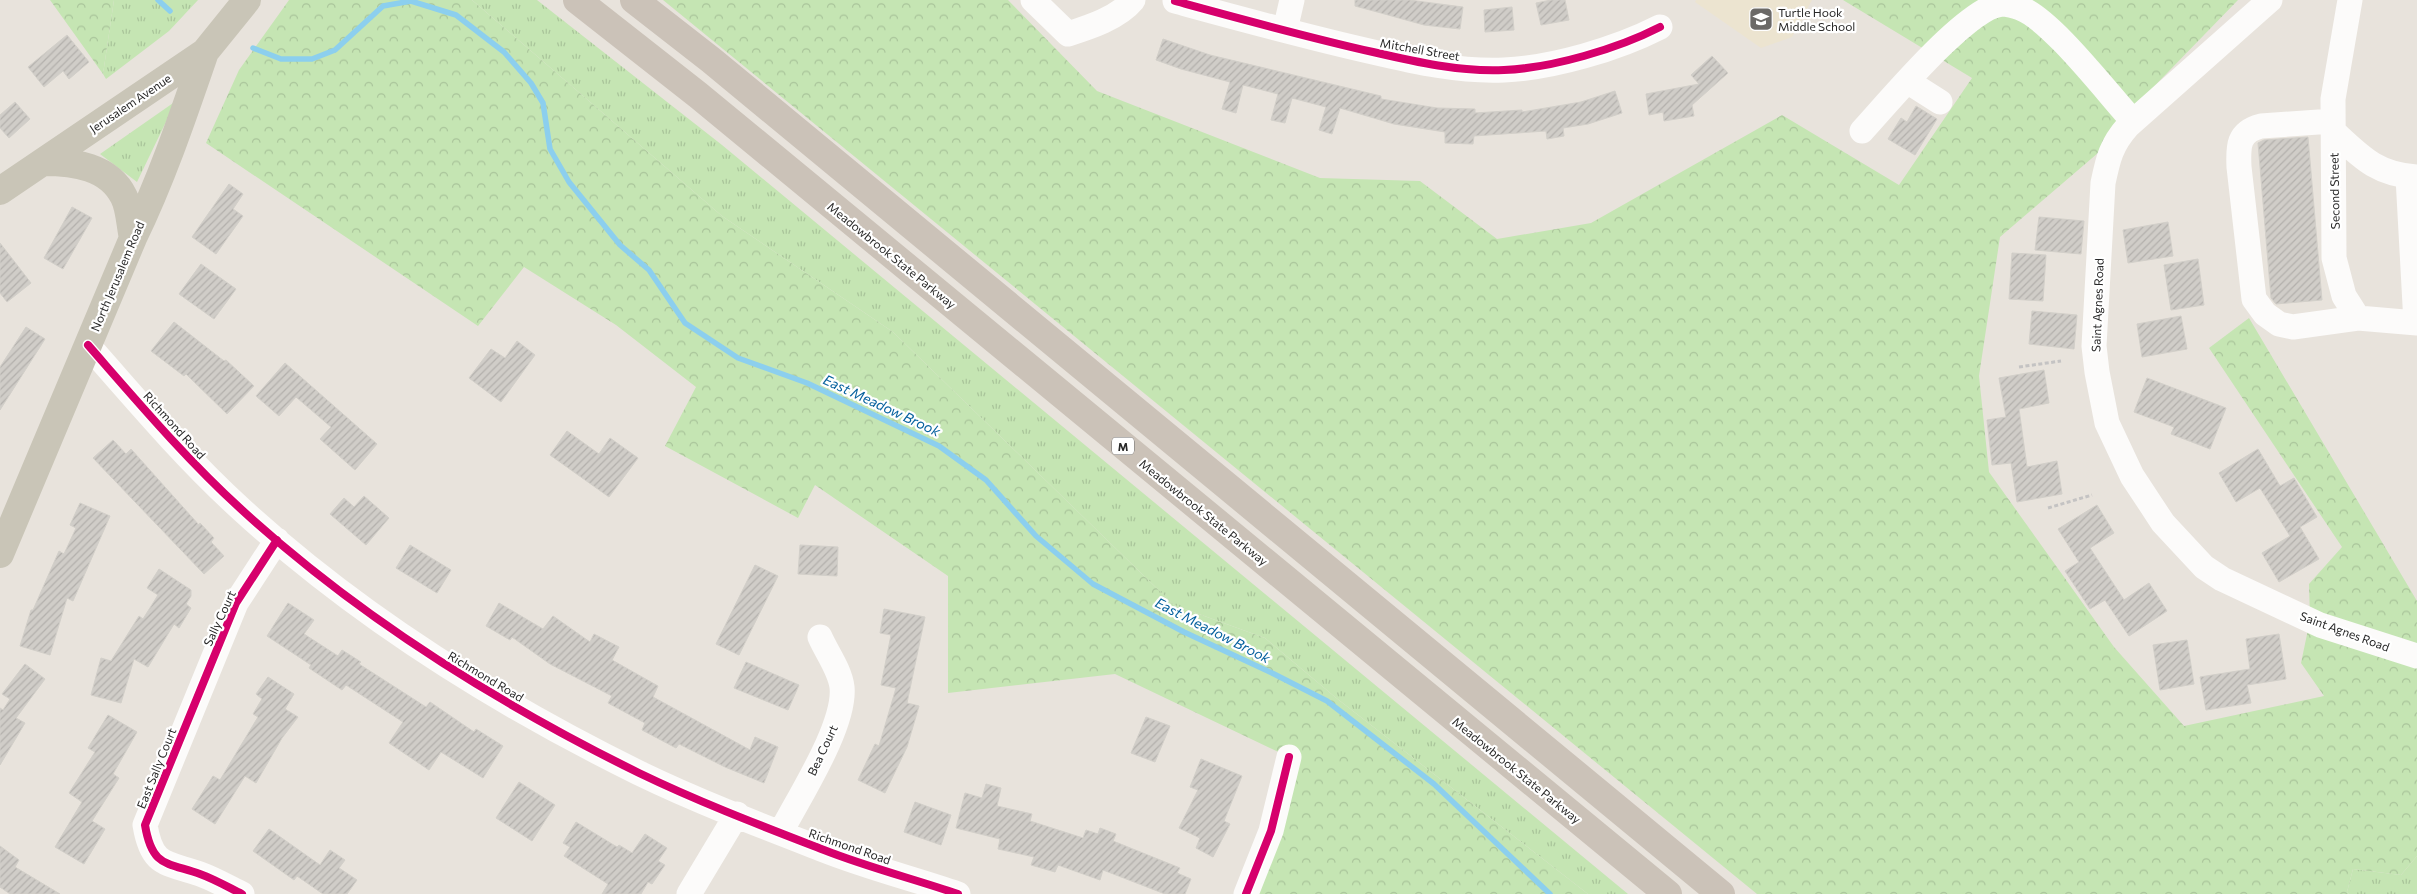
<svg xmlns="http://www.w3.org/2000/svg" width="2417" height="894" font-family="Commissioner,sans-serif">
<defs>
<pattern id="grass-tufts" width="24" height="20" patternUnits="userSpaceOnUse" patternTransform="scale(1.25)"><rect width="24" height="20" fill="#c5e5b3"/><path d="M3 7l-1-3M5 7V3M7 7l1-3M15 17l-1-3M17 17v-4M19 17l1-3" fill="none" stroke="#a9c49a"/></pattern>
<pattern id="forest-crowns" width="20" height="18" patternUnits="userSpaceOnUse" patternTransform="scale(1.25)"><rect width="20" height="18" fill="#c5e5b3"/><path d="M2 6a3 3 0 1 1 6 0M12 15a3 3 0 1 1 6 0" fill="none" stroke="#a9c49a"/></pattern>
<pattern id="building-hatch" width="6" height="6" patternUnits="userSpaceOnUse" patternTransform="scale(1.25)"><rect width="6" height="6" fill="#d0cdc8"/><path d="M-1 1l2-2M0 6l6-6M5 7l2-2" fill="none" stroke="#b3b0ac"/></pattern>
</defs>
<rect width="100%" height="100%" fill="#e8e3dc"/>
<path fill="#ece4d0" d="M1696,0H1812L1792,37L1761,48L1695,2Z"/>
<path fill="url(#grass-tufts)" d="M114,0H198L169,31L106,79L103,74Z
M472,0H537L722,145L1628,894H1588L1335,697L1265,638L1174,605L893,332L722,216Z
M176,101L137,182L100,154Z
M2417,856V894H2349L2347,892L2353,869L2401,875Z"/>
<path fill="url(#forest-crowns)" d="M50,0H114L103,74Z
M289,0H472L722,216L893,332L1174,605L1265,638L1335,697L1588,894H1246L1289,757L1115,674L948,693V576L815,485L798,518L665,446L696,387L616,325L524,267L478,326L206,143L239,70Z
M663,0H1008L1097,91L1320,178L1420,181L1497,239L1591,223L1782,115L1899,185L1972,78L1843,0H2238L2135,106L2119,135L2000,237L1979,376L1989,472L2114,647L2184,726L2324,696L2301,663L2310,620L2309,584L2342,547L2209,348L2249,318L2417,601V856L2401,875L2353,869L2347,892L2349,894H1757Z"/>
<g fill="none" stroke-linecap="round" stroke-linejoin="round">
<path stroke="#8ccfee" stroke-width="5.5" d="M158,0L170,11
M253,48L281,59H312L335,50L383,6L411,1L456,15L504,52L531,83L543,103L550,149L569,182L620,245L649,270L685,323L738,358L807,383L939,446L986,480L1036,536L1093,584L1184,632L1274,674L1327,701L1434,784L1550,894"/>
</g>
<path fill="url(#building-hatch)" stroke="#d2cfc9" d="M1355,0H1409L1463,7L1460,29L1424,25L1381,13L1355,6Z
M1551,0H1565L1569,20L1541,25L1536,3Z
M1512,7L1514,30L1485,32L1484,10Z
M67,35L89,62L69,79L63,71L44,87L28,67Z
M1163,39L1210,55L1381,96V99L1437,108L1475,109V113L1522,110V112L1581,102L1615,91L1622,113L1588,124L1563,128L1564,136L1547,139L1546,131L1474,136L1473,144L1445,143V132L1394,124L1340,108L1332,134L1319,130L1326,107L1292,98L1285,123L1271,120L1278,94L1243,85L1236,113L1222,109L1230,82L1181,69L1156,60Z
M1712,56L1728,73L1692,105L1694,116L1664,121L1663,112L1649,115L1646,94L1699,84L1691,75Z
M15,102L30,119L9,138L0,128V115Z
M1916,106L1937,119L1915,155L1888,139L1901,118L1907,122Z
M2308,137L2322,300L2276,304L2271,298L2258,143L2264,140Z
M229,184L243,194L233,209L243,216L216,254L192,237Z
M72,207L92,218L63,269L44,258Z
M2039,217L2084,221L2081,254L2035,250Z
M2168,222L2173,256L2128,263L2123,230Z
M0,243L31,283L7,302L0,293Z
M2012,253L2046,255L2043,301L2009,299Z
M2198,259L2204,305L2171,310L2164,265Z
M201,264L236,289L214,319L179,294Z
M2032,311L2077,315L2074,349L2029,344Z
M2181,316L2187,349L2142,357L2137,324Z
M174,322L224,361L226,360L254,386L227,414L186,374L184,376L151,351Z
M26,327L45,339L0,410V367Z
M517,341L535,355L501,402L469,378L491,349L505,358Z
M285,363L377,444L355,470L320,439L331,427L296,397L279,416L256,396Z
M2044,370L2049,403L2019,409L2027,467L2057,461L2062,494L2017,502L2011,463L1992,465L1987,420L2006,417L1999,378Z
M2147,378L2226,408L2210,449L2171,434L2174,427L2134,412Z
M567,431L599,454L610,438L638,458L609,497L550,455Z
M113,440L126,454L131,449L199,525L200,523L214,538L211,542L224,556L204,574L93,458Z
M2258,449L2280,486L2294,478L2317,517L2300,527L2319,559L2279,582L2262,553L2290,536L2260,488L2236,502L2219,473Z
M364,496L389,518L366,545L330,514L344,498L354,507Z
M80,503L110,516L73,601L67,598L50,655L20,646L31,610H33L59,551L64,554L76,528L70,525Z
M2097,505L2114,533L2090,548L2124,600L2149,583L2167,611L2129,636L2105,600L2090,609L2065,571L2079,562L2058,529Z
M410,545L451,570L437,593L396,568Z
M800,545L838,547L837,576L798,574Z
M755,565L778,576L739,655L716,644Z
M159,569L191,590V596L186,604L191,608L179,628L174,624L148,667L134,659L121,703L91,695L101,658L111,661L139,616L143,619L158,595L147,588Z
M288,603L314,620L304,634L338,656L342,650L361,662L359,664L426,707L430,702L474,732L476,729L503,746L483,778L441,752L429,770L389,743L403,722L346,685L342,690L309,668L311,665L267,636Z
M499,603L543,629L553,616L590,642L594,634L619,647L612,660L658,686L653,697L750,750L755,737L778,747L764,783L725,767L679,744L676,748L642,730L645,723L608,703L612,696L550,664L512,637L510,640L486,626Z
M884,609L925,617L907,703L919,706L907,747L885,793L858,780L875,744L879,746L896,688L881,685L891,635L880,633Z
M2279,634L2286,679L2247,685L2251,703L2206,710L2200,677L2250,669L2246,639Z
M2187,640L2194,684L2160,690L2153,645Z
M746,662L799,685L788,710L734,688Z
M25,664L45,679L16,718L25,723L0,765V708L3,710L10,699L2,694Z
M268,677L294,694L285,709L298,717L282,738L256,783L245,776L215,824L192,809L213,776L220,780L258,717L253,714L262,699L256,694Z
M108,715L137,732L113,774L119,778L92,821L105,829L84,864L55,847L82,802L69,793L95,752L88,748Z
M1146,717L1170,726L1155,762L1131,753Z
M1201,759L1242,776L1224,821L1230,824L1213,857L1196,848L1200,838L1179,828L1198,790L1190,787Z
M519,782L555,805L532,841L496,818Z
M986,784L1001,788L997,806L1032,814L1030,821L1083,838L1086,830L1098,834L1100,828L1116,834L1113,841L1180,868L1177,873L1191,879L1185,894H1165L1103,870L1100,880L1058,865L1055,872L1031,865L1034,857L998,849L1000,839L956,828L965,793L982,798Z
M915,802L951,815L941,845L904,832Z
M576,822L617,847L619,845L632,853L645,834L667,848L658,861L665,865L652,884L648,882L641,894H602L608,884L564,856L570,847L563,843Z
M269,829L320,865L330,850L345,860L339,868L357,880L347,894H323L297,876L294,880L253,851Z
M0,846L19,860L15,867L60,894H10L0,887Z"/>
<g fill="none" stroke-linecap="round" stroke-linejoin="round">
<path stroke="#c4c3c3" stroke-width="3" stroke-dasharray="4 2.5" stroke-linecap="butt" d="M2019,367L2061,361
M2048,508L2092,495"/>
<path stroke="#fcfbfa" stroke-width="25" d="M1033,0L1068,34C1090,27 1118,18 1133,0
M2270,0L2128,126C2111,145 2108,159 2103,183L2094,346L2097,372L2107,423L2132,476L2163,523L2204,567L2222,579L2320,625L2417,656
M2350,0L2333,99L2334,258L2344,296L2358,318L2417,323
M1175,1C1241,19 1306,37 1373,52C1416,62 1460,72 1504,70C1552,68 1617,49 1660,27
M1285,30L1292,0
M1907,81L1940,102
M2333,121L2261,126C2238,132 2238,146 2239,167L2254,299L2265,314L2279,324L2293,327L2358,318
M1862,131C1887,104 1967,7 2002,4C2006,4 2016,6 2020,8C2051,19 2108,94 2133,121
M2333,131C2361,157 2377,175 2417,177
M2408,177L2416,323
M88,345C137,401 186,459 242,510C359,617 497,703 639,773C699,802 762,826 824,850C867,867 914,879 958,894
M781,832C799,797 846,725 842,687C840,670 827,653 820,637
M242,894C228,887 214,879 200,874C166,862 152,867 145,825L236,603L277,540
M689,894L737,814
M1246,894L1271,831L1289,757"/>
<path stroke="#c9c5b7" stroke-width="28" d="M43,162C74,162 109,166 124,197C130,209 130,225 133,238
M0,191L205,52L247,0
M0,554L133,238C162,178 183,116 205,52"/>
<path stroke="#cbc2b8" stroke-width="28" d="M577,0L698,95L1668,894
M634,0L711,60L1721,894"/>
<g stroke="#fff" stroke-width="11">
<path id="cycleway" d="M1175,1C1241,19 1306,37 1373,52C1416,62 1460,72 1504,70C1552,68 1617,49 1660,27
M88,345C137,401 186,459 242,510C359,617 497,703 639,773C699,802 762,826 824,850C867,867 914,879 958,894
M242,894C228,887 214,879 200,874C166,862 152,867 145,825L236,603L277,540
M1246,894L1271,831L1289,757"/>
</g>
<use href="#cycleway" stroke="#d6006c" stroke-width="8"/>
</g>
<defs>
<g id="school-square" transform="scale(1.25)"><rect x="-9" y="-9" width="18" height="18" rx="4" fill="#6b6967" stroke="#fff"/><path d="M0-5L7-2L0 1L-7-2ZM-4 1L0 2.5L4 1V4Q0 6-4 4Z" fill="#fff"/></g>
</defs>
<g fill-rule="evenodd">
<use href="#school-square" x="1761" y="19"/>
</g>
<g text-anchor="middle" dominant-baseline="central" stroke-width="4.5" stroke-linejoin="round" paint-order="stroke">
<rect fill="#fff" stroke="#686868" stroke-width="1" x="1112" y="437.5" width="22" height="17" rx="4"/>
<g font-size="11" font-weight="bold" fill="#282828">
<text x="1123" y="446">M</text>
</g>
<g font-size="12" fill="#282828" stroke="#fff" text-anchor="start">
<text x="1778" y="12">Turtle Hook<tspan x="1778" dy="14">Middle School</tspan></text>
</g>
<g font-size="12" fill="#282828" stroke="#fff">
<text transform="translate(1420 49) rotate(10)">Mitchell Street</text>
<text transform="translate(130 103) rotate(-34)">Jerusalem Avenue</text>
<text transform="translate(2334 191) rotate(-91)">Second Street</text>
<text transform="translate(892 255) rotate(39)">Meadowbrook State Parkway</text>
<text transform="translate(117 276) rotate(-67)">North Jerusalem Road</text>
<text transform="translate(2097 305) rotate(-88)">Saint Agnes Road</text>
<text transform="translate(175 425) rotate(48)">Richmond Road</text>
<text transform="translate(1204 512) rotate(39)">Meadowbrook State Parkway</text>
<text transform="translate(219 618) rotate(-65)">Sally Court</text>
<text transform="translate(2345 631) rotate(20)">Saint Agnes Road</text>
<text transform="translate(486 676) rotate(31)">Richmond Road</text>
<text transform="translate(822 750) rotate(-65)">Bea Court</text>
<text transform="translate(156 768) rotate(-68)">East Sally Court</text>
<text transform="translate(1517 770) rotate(39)">Meadowbrook State Parkway</text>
<text transform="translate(850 846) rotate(19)">Richmond Road</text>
</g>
<g font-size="14" font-style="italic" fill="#06619e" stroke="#fff">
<text transform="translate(882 405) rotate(25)">East Meadow Brook</text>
<text transform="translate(1213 630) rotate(27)">East Meadow Brook</text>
</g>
</g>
</svg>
